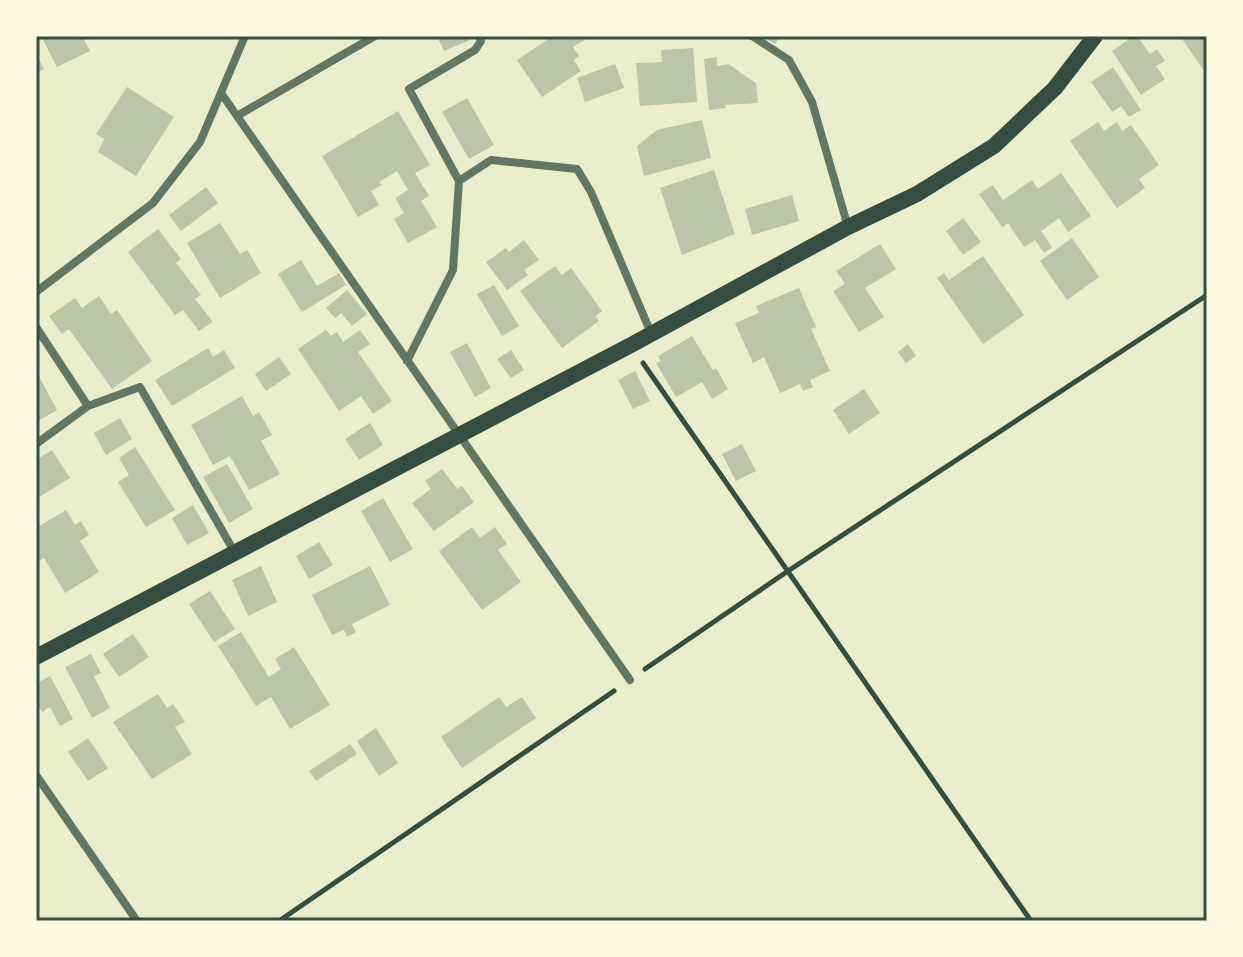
<svg xmlns="http://www.w3.org/2000/svg" width="1243" height="957" font-family="'PT Sans',sans-serif">
<rect width="100%" height="100%" fill="#e9edc9"/>
<path fill="#bcc5a7" d="M52,36H82L90,51L57,67L43,40Z
M437,36H468L470,40L444,51Z
M553,36H584L586,39L573,47L579,56L574,60L581,71L542,97L517,60Z
M762,36H780L775,44Z
M1134,36H1137L1150,54L1157,49L1165,61L1156,66L1165,79L1141,95L1112,51Z
M1180,36H1207V75Z
M693,48L697,102L640,106L636,63L662,62L661,50Z
M36,54L44,69L36,73Z
M717,57V66L728,64L756,83L758,103L725,105L726,108L709,110L704,59Z
M615,64L624,88L585,102L577,78Z
M1113,67L1141,110L1129,117L1121,106L1112,112L1091,82Z
M127,87L174,117L136,176L98,152L104,139L96,134Z
M467,98L494,145L469,159L442,112Z
M398,111L430,165L415,173L429,196L421,201L437,227L408,243L394,219L404,213L395,198L408,190L397,171L379,182L382,185L371,191L379,205L358,217L322,156Z
M702,120L711,158L644,176L637,146L657,130Z
M1098,122L1104,131L1117,122L1122,131L1131,125L1159,165L1139,179L1145,188L1117,208L1070,141Z
M714,170L735,234L682,255L660,188Z
M1061,173L1091,216L1068,232L1059,218L1041,231L1052,247L1044,253L1035,240L1024,247L1008,223L1002,227L979,194L993,185L1003,200L1032,180L1038,189Z
M206,187L218,203L181,231L169,215Z
M792,195L799,221L752,235L745,209Z
M963,218L981,242L963,255L946,231Z
M220,223L240,254L247,250L261,273L220,298L187,243Z
M158,229L181,259L176,263L201,295L195,299L213,322L199,331L183,310L175,315L128,252Z
M1072,238L1099,277L1067,300L1040,261Z
M524,240L539,260L524,270L528,275L507,290L486,262L506,248L509,252Z
M880,244L896,269L865,288L884,317L859,332L833,291L845,284L836,271Z
M983,256L1024,315L983,344L937,278L944,273L949,280Z
M301,260L317,286L339,273L346,285L302,312L278,274Z
M555,266L562,275L571,268L602,311L595,316L599,321L562,348L520,291Z
M494,285L519,326L502,336L477,294Z
M799,288L816,327L811,329L830,371L810,380L813,387L803,391L800,384L780,393L764,357L753,363L735,323L759,313L756,306Z
M347,290L367,314L352,326L341,313L335,318L326,308Z
M99,296L111,314L117,310L152,361L112,389L69,329L62,334L49,316L75,298L82,308Z
M326,330L331,336L337,332L343,342L360,330L370,344L358,352L392,401L373,414L361,396L339,411L298,349Z
M692,336L713,370L716,368L728,389L712,399L702,382L676,397L656,363L661,361L658,356Z
M467,343L491,388L475,397L450,352Z
M908,344L916,356L906,363L898,352Z
M208,348L213,357L224,350L235,368L172,406L155,380Z
M511,350L524,370L511,378L497,359Z
M279,357L291,374L266,391L255,374Z
M36,371L57,410L36,422Z
M635,371L650,401L633,409L618,380Z
M864,389L880,413L849,434L833,410Z
M242,396L253,416L259,412L272,435L261,441L280,474L249,490L230,456L213,465L191,425Z
M120,418L132,439L106,455L94,433Z
M370,423L383,445L359,460L345,439Z
M742,444L756,471L736,481L722,454Z
M135,447L175,510L146,527L118,482L129,475L119,458Z
M52,450L70,478L36,499V460Z
M227,464L253,509L229,523L203,477Z
M442,469L457,489L462,486L474,502L434,531L412,503L431,489L425,481Z
M383,498L413,549L390,562L361,511Z
M193,505L209,533L187,545L172,518Z
M66,510L75,525L81,521L89,535L80,541L99,572L65,593L44,558L36,563V528Z
M472,527L480,538L495,527L507,544L498,550L521,582L482,610L439,551Z
M319,542L333,565L309,579L296,556Z
M261,566L277,602L248,616L232,580Z
M370,566L390,605L352,624L356,632L347,637L344,630L332,635L312,595Z
M210,591L235,629L214,642L189,604Z
M241,632L269,677L281,669L275,659L294,647L330,705L290,729L271,697L256,706L218,646Z
M133,634L149,657L119,677L103,654Z
M91,654L101,673L94,676L110,708L92,718L65,667Z
M50,676L73,719L60,726L50,707L42,712L36,701V684Z
M158,694L167,708L173,704L185,722L175,727L192,754L152,779L113,722Z
M499,697L506,707L522,697L536,718L462,768L441,737Z
M376,728L398,763L379,776L357,741Z
M88,738L108,768L88,781L68,752Z
M350,744L357,754L316,781L309,771Z"/>
<g fill="none" stroke-linecap="round" stroke-linejoin="round">
<path stroke="#344e41" stroke-width="5" d="M643,363L1031,921
M645,669L788,571L1207,295
M279,921L614,691"/>
<path stroke="#617663" stroke-width="8" d="M752,36L789,60L812,102L848,227
M221,93L630,680
M237,116L375,36
M459,181L491,160L577,169L591,192L651,333
M36,292L153,203L200,142L245,36
M36,327L88,406
M407,361L453,270L459,181L409,89L475,50L481,41L479,36
M36,444L88,406L140,387L235,553
M36,775L137,921"/>
<path stroke="#344e41" stroke-width="16" d="M36,657L631,345L848,227L917,194L994,146L1055,88L1095,36"/>
</g>
<rect width="1243" height="957" fill="none" stroke="#fefae0" stroke-width="76"/>
<rect x="38" y="38" width="1167" height="881" fill="none" stroke="#344e41" stroke-width="3"/>
</svg>
